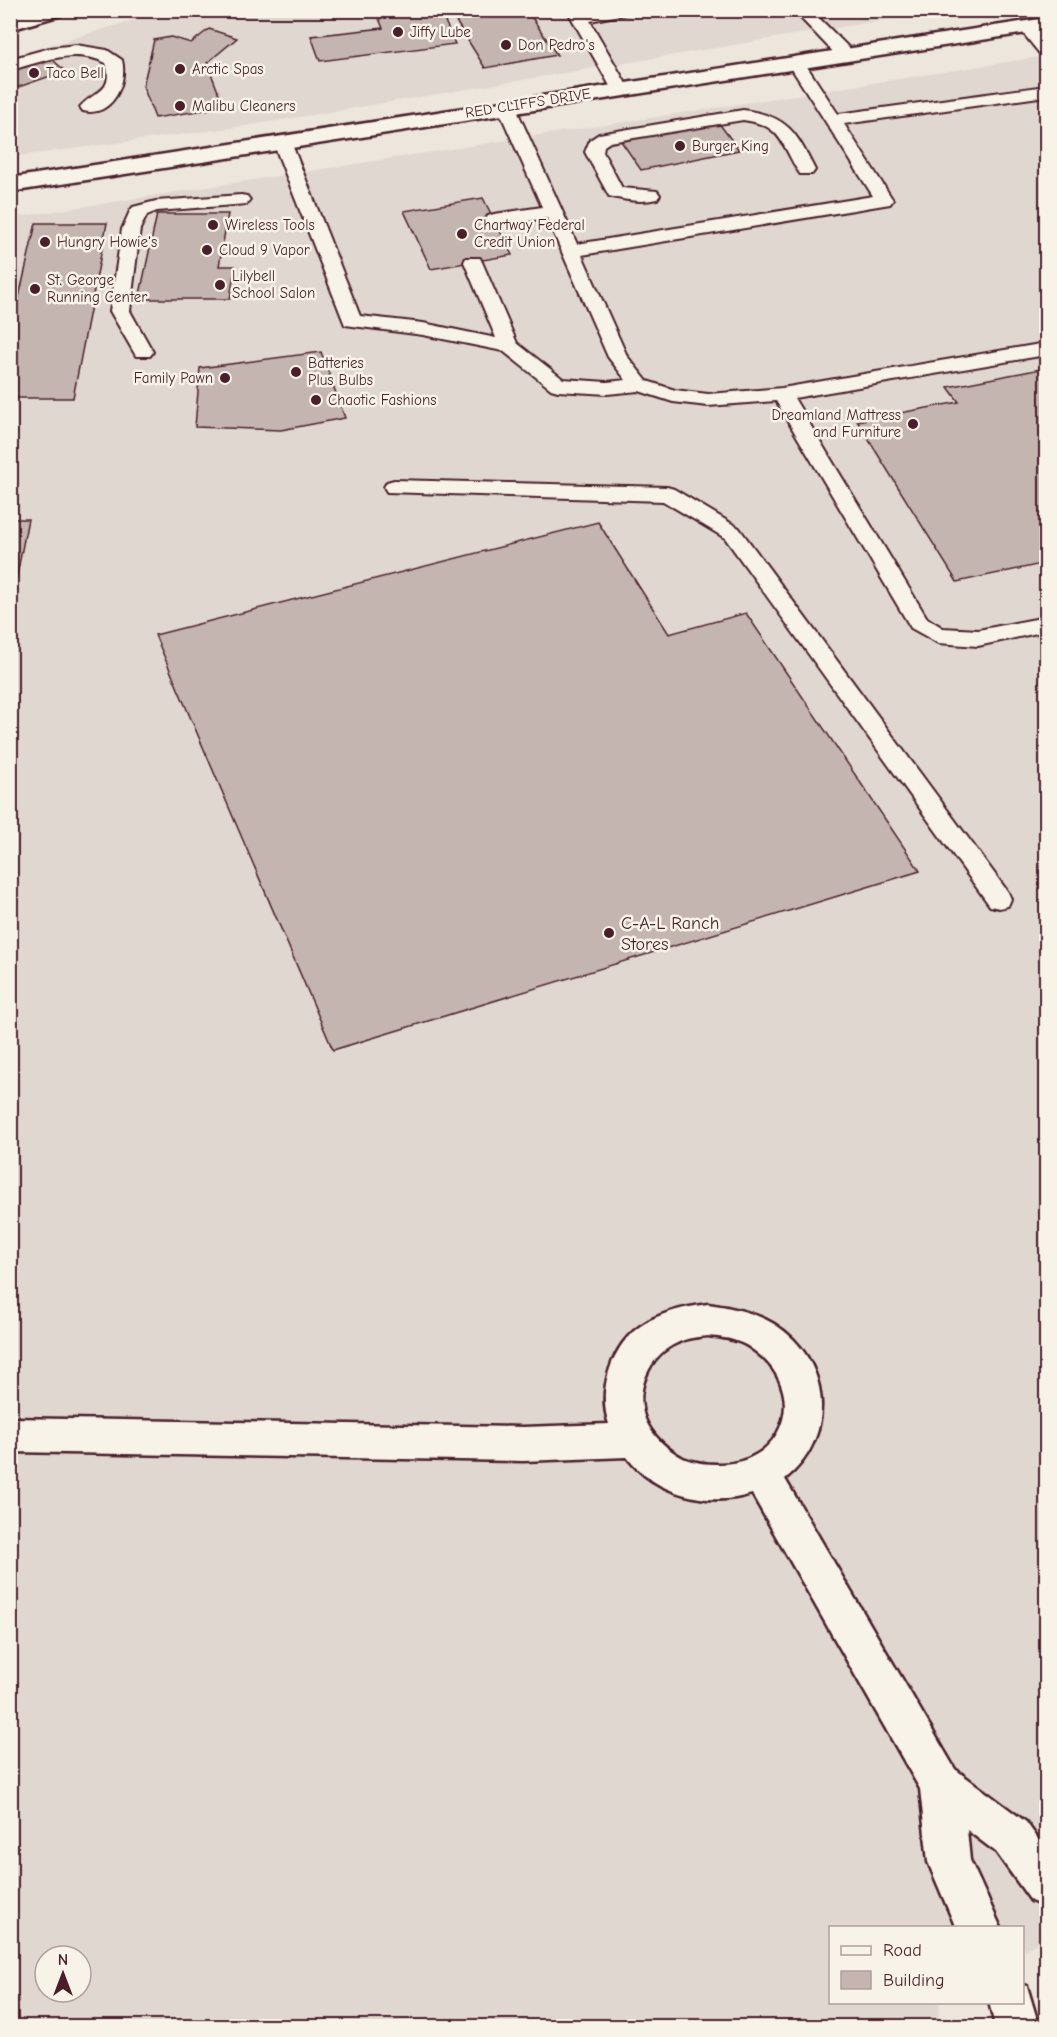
<svg xmlns="http://www.w3.org/2000/svg" width="1057" height="2037" font-family="'Comic Neue',sans-serif">
<rect width="100%" height="100%" fill="#ece6dd"/>
<filter id="ink" filterUnits="userSpaceOnUse"><feTurbulence type="fractalNoise" baseFrequency=".0167" numOctaves="2"/><feDisplacementMap in="SourceGraphic" scale="12" xChannelSelector="R" yChannelSelector="G"/><feConvolveMatrix kernelMatrix="1 2 1 2 8 2 1 2 1" color-interpolation-filters="sRGB"/></filter>
<g filter="url(#ink)">
<path fill="#e0d7d0" fill-rule="evenodd" d="M162,11H938L245,126L11,157L10,58Z
M1046,56V1937L1023,1951L1022,1928H830V2002L940,2003L937,2026H11V218ZM45,1956H81V1992H45Z"/>
<path fill="#c4b5b0" stroke="#4a1f2b" stroke-width="1.5" d="M406,10H440L455,44L320,61L311,36L383,28L377,14Z
M449,10H527L557,55L485,68Z
M209,29L237,38L207,63L224,107L155,118L143,86L154,40L171,37L191,43Z
M41,60L43,63L53,60L65,71L10,90V70Z
M718,122L739,150L641,170L621,141Z
M483,198L512,255L431,269L404,211Z
M157,214H228L219,266H235L230,299H139Z
M36,223H107L73,398H10V336Z
M321,352L345,418L281,430L195,427L200,368Z
M1046,368V563L957,582L857,421L959,402L948,387Z
M10,519H28L10,611Z
M598,522L669,634L746,613L920,871L333,1050L155,635Z"/>
<g fill="none" stroke-linecap="round" stroke-linejoin="round">
<g stroke="#4a1f2b" stroke-width="4">
<path id="service" d="M567,10H632L630,13L590,21L629,89L626,93H614Z
M793,10H811L852,51L854,55L852,59H840Z
M864,10H890C884,17 870,17 864,10Z
M1027,23L1033,24L1046,40V55L1040,54L1019,28Z
M76,45L107,50L122,60C128,84 111,118 83,111L80,107C94,90 114,94 106,63C73,47 43,62 10,70V59L50,48Z
M796,58L802,59L838,114L1046,86V96L844,124L893,200L890,204L582,255L627,356L647,381L675,390L708,394L782,388L1046,343V355L794,398L927,618L943,628L978,630L1046,617V631L978,646L938,643L911,628L776,401L708,406L673,402L639,391L607,394L558,391L551,389L503,351L423,335L345,325L273,142L276,138H288L291,142L360,316L423,323L496,338L464,262L466,258H480L482,262L517,343L563,379L607,382L626,380L608,357L547,218L494,226L488,224L485,220L488,216L494,214L542,207L497,106L500,102H512L515,106L577,244L873,196L788,63L790,59Z
M743,110C788,116 796,132 815,170L812,174H800C781,145 783,125 743,120L610,142L604,146L603,152L622,188L657,191L660,195L657,199C640,203 625,200 609,196L585,152L590,140L599,134Z
M241,195L247,196L250,200L247,204L157,211L147,215L140,229L130,311L153,352L150,356H136L110,311L122,229L130,211L133,207L156,201Z
M394,480L667,487L674,489L739,528L1008,892L1011,899L1008,906L999,908L990,906L725,538L663,501L387,492L384,487L387,482Z"/>
</g>
<g stroke="#4a1f2b" stroke-width="5">
<path id="minor" d="M708,1304C730,1307 754,1312 774,1324C831,1359 838,1437 785,1479L955,1769L1026,1822L1046,1850V1907L1031,1901L996,1852L967,1830L970,1860L1001,1928H956L928,1862L920,1789L752,1494C710,1508 654,1494 627,1457L523,1461L10,1452V1418L523,1427L609,1424C597,1391 612,1344 642,1325C661,1312 686,1307 708,1304ZM708,1336C718,1337 730,1338 739,1342C748,1345 755,1351 762,1357C808,1399 780,1465 719,1464C706,1464 695,1463 683,1458C668,1450 652,1436 645,1419C634,1391 649,1355 677,1343C686,1338 698,1337 708,1336Z
M1022,1985L1027,1986L1039,2026H995L989,2002H1022Z"/>
</g>
<g stroke="#4a1f2b" stroke-width="5">
<path id="primary" d="M1046,18V30L10,192V178Z"/>
</g>
<g stroke="#4a1f2b" stroke-width="5">
<path id="motorway" d="M30,10H63L61,15L10,30V17Z"/>
</g>
<use href="#service" fill="#f7f3e8" fill-rule="evenodd"/>
<use href="#minor" fill="#f7f3e8" fill-rule="evenodd"/>
<use href="#primary" fill="#f7f3e8" fill-rule="evenodd"/>
<use href="#motorway" fill="#f7f3e8" fill-rule="evenodd"/>
</g>
</g>
<g fill="#4a1f2b" stroke="#f7f3e8" stroke-width="2">
<circle cx="398" cy="32" r="6"/>
<circle cx="506" cy="45" r="6"/>
<circle cx="180" cy="69" r="6"/>
<circle cx="34" cy="73" r="6"/>
<circle cx="180" cy="106" r="6"/>
<circle cx="680" cy="146" r="6"/>
<circle cx="213" cy="225" r="6"/>
<circle cx="462" cy="234" r="6"/>
<circle cx="45" cy="242" r="6"/>
<circle cx="207" cy="250" r="6"/>
<circle cx="220" cy="285" r="6"/>
<circle cx="35" cy="289" r="6"/>
<circle cx="296" cy="372" r="6"/>
<circle cx="225" cy="378" r="6"/>
<circle cx="316" cy="400" r="6"/>
<circle cx="913" cy="424" r="6"/>
<circle cx="609" cy="933" r="6"/>
</g>
<g text-anchor="middle" dominant-baseline="central" stroke-width="5" stroke-linejoin="round" paint-order="stroke">
<g font-size="15" fill="#4a1f2b" stroke="#f7f3e8" text-anchor="start">
<text x="410" y="32">Jiffy Lube</text>
<text x="518" y="45">Don Pedro's</text>
<text x="192" y="69">Arctic Spas</text>
<text x="46" y="73">Taco Bell</text>
<text x="192" y="106">Malibu Cleaners</text>
<text x="692" y="146">Burger King</text>
<text x="225" y="225">Wireless Tools</text>
<text x="474" y="225">Chartway Federal<tspan x="474" dy="17">Credit Union</tspan></text>
<text x="57" y="242">Hungry Howie's</text>
<text x="219" y="250">Cloud 9 Vapor</text>
<text x="232" y="276">Lilybell<tspan x="232" dy="17">School Salon</tspan></text>
<text x="47" y="280">St. George<tspan x="47" dy="17">Running Center</tspan></text>
<text x="308" y="363">Batteries<tspan x="308" dy="17">Plus Bulbs</tspan></text>
<text x="213" y="378" text-anchor="end">Family Pawn</text>
<text x="328" y="400">Chaotic Fashions</text>
<text x="901" y="415" text-anchor="end">Dreamland Mattress<tspan x="901" dy="17">and Furniture</tspan></text>
</g>
<g font-size="15" fill="#4a1f2b" stroke="#f7f3e8">
<text transform="translate(528 103) rotate(-9)">RED CLIFFS DRIVE</text>
</g>
<g font-size="18" fill="#4a1f2b" stroke="#f7f3e8" text-anchor="start">
<text x="621" y="923">C-A-L Ranch<tspan x="621" dy="21">Stores</tspan></text>
</g>
</g>
<rect width="1057" height="2037" fill="none" stroke="#f7f3e8" stroke-width="36"/>
<rect x="18" y="18" width="1021" height="2001" fill="none" stroke="#4a1f2b" stroke-width="2" filter="url(#ink)"/>
<rect x="829" y="1926" width="195" height="78" fill="#f7f3e8" stroke="#b29e9c" stroke-width="1.5"/>
<rect x="841" y="1946" width="30" height="9" fill="#f7f3e8" stroke="#b29e9c" stroke-width="1.5"/>
<text x="883" y="1956" font-size="18" fill="#4a1f2b">Road</text>
<rect x="841" y="1971" width="30" height="18" fill="#c4b5b0" stroke="#b29e9c" stroke-width="1.5"/>
<text x="883" y="1986" font-size="18" fill="#4a1f2b">Building</text>
<g transform="translate(63 1974)"><circle r="28" fill="#f7f3e8" stroke="#b29e9c" stroke-width="1.5"/>
<path d="M0-4.5L10 22L0 15L-10 22Z" fill="#4a1f2b"/>
<text y="-9" font-size="16" font-weight="bold" text-anchor="middle" fill="#4a1f2b">N</text>
</g>
</svg>
